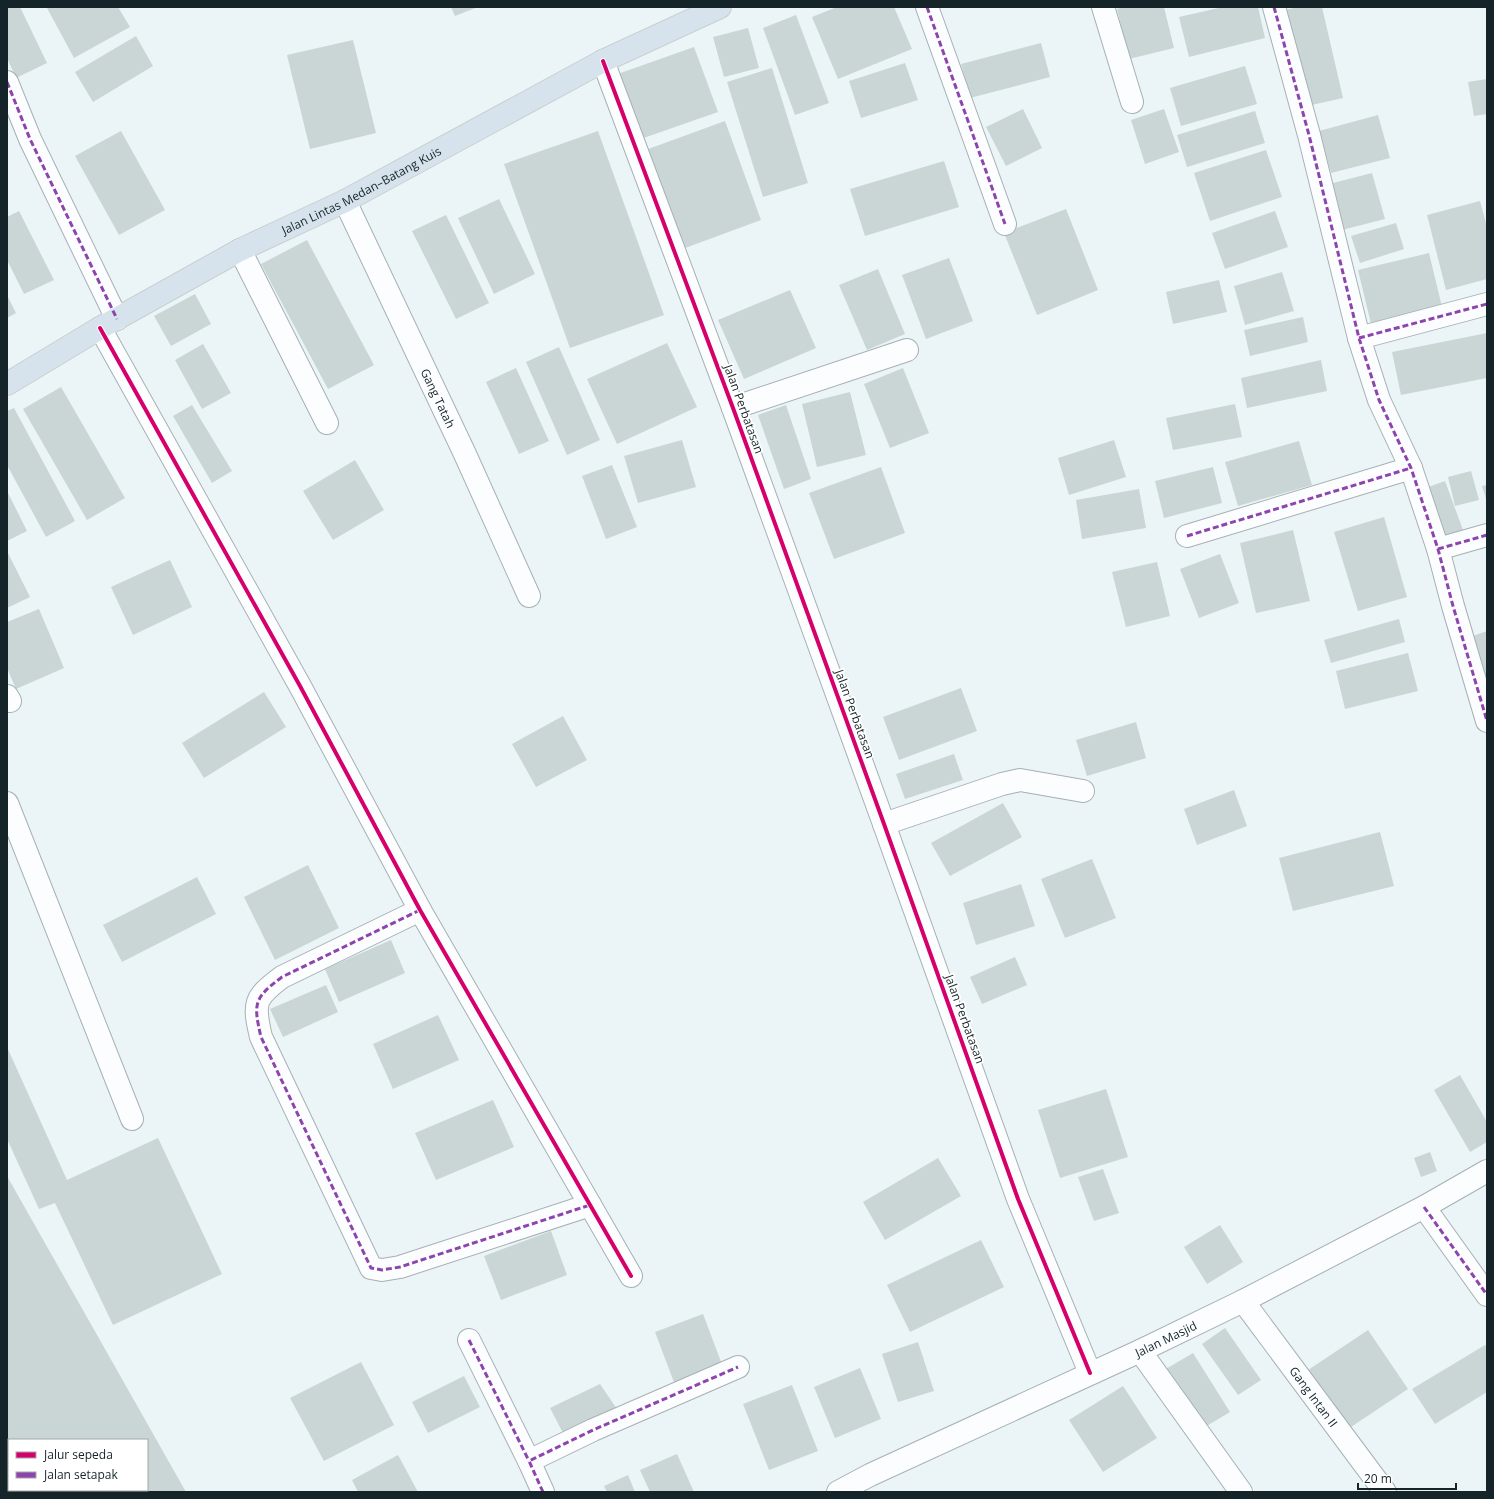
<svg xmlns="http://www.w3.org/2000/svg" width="1494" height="1499" font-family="'Open Sans',sans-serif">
<rect width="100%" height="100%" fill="#ebf4f6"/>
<path fill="#cad6d6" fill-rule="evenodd" d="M7,7H20L47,63L16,78L7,58Z
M48,7H118L130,27L74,58L47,8Z
M451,7H478L455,16Z
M837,7H894L912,49L838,79L812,17Z
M1124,7H1164L1174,48L1129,59L1117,9Z
M1223,7H1258L1265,38L1189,57L1179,17Z
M1298,7H1322L1343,98L1307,106L1285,10Z
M796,15L829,103L795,115L763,28Z
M748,28L759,68L724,77L713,37Z
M136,36L153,66L93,102L75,72Z
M353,40L376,133L310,149L287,55Z
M1041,43L1050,77L970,98L961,64Z
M694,47L718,112L635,141L612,76Z
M905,63L918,100L861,118L849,81Z
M1245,66L1257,104L1181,126L1170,88Z
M772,68L808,183L763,197L727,82Z
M1487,79V114L1474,116L1468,82Z
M1023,109L1042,148L1006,166L986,127Z
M1164,109L1179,152L1145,164L1131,120Z
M1255,111L1265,143L1187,167L1177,135Z
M1378,115L1390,158L1331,173L1319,131Z
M725,121L761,220L677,251L640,152Z
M121,131L165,210L119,235L75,156Z
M598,131L664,315L570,348L504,164Z
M1266,150L1282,197L1210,221L1194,173Z
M944,161L959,207L865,236L850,189Z
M1372,173L1385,219L1338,231L1325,185Z
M499,199L535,274L494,294L458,218Z
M1480,201L1487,227V279L1446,290L1427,215Z
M1066,209L1098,290L1037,315L1004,233Z
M19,211L54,280L24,294L7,260V217Z
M1275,211L1288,247L1225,269L1212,233Z
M446,215L489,303L456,319L412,231Z
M1396,223L1404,249L1360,263L1351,236Z
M307,240L374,365L328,389L261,264Z
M1429,253L1443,311L1372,328L1358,270Z
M949,258L973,321L926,339L902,275Z
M878,269L905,334L867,350L839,285Z
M1282,272L1294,311L1245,325L1234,286Z
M1219,280L1227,312L1173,324L1166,292Z
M790,290L816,348L744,379L718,320Z
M195,294L211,324L171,346L154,316Z
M7,295L16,313L7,318Z
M1303,317L1308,342L1250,356L1244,330Z
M1487,333V378L1401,395L1392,352Z
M667,343L697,407L617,444L587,379Z
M203,344L231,393L202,409L175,360Z
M559,347L600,440L567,455L526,362Z
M1321,360L1327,391L1247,408L1241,378Z
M516,368L549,441L519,454L486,382Z
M903,368L929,433L890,448L864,384Z
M61,387L125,498L87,520L23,409Z
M850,392L866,455L817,467L802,404Z
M1235,404L1242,437L1173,450L1166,418Z
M192,405L232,471L212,483L173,416Z
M786,405L811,479L784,489L758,415Z
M14,408L75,521L46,537L7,465V411Z
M682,440L696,487L638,503L624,456Z
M1114,440L1126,477L1069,495L1058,458Z
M1299,441L1312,485L1238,506L1225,462Z
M355,460L384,510L333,540L303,491Z
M612,465L637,527L606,539L582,476Z
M881,467L905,533L834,559L809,493Z
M1213,467L1222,503L1164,518L1155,481Z
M1471,471L1479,500L1455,506L1448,477Z
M1445,481L1463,530L1439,539L1420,490Z
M1487,485V502L1482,486Z
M1139,489L1146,528L1082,539L1076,500Z
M7,491L27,531L7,541Z
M1384,517L1407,597L1358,611L1334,532Z
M1293,530L1310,601L1256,613L1240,543Z
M7,551L30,597L7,608Z
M1220,554L1239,603L1199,618L1180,569Z
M170,560L192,607L133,635L111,587Z
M1157,562L1170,616L1126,627L1112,572Z
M39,609L64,668L16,689L7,668V622Z
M1399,619L1405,642L1331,663L1324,640Z
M1487,631V687L1467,638Z
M1408,653L1418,691L1345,709L1336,671Z
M961,688L977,731L899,760L883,717Z
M264,692L286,727L204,778L182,743Z
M563,716L587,760L536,787L512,744Z
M1136,722L1146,758L1087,776L1076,740Z
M954,754L963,780L905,799L896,774Z
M1234,790L1247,826L1197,845L1184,809Z
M1003,803L1022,837L950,876L931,843Z
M1380,832L1394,886L1293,911L1279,858Z
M1092,859L1116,918L1065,938L1041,879Z
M308,865L339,928L275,960L244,897Z
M197,877L216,914L122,962L103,925Z
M1021,884L1035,926L976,945L963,903Z
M391,940L405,973L339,1002L325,969Z
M1015,957L1027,985L982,1004L970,977Z
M326,985L338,1012L283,1037L270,1009Z
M438,1015L459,1060L393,1089L373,1044Z
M7,1047L67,1180L158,1138L222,1274L113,1325L55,1203L39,1209L7,1139Z
M1460,1075L1487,1122V1142L1470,1152L1434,1090Z
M1106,1089L1128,1157L1060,1178L1038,1110Z
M493,1100L514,1147L436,1180L415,1133Z
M1430,1152L1437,1171L1421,1177L1414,1158Z
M938,1158L961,1196L885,1240L863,1202Z
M1103,1169L1119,1213L1094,1221L1078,1177Z
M7,1176L186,1492H7ZM9,1440H147V1490H9Z
M1220,1225L1243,1262L1207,1284L1184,1247Z
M551,1231L567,1275L501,1300L484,1256Z
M981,1240L1004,1287L910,1332L887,1285Z
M703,1314L723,1367L675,1385L655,1332Z
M1225,1328L1261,1380L1238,1395L1202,1344Z
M1368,1330L1408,1389L1348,1429L1308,1370Z
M918,1342L934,1391L898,1402L882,1354Z
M1485,1345L1487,1348V1392L1435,1424L1412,1389Z
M1193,1353L1230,1412L1200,1430L1164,1370Z
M361,1362L394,1425L324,1461L290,1398Z
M860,1368L881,1419L835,1438L814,1387Z
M464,1376L480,1407L428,1433L412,1402Z
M600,1384L617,1409L564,1435L550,1408Z
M792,1385L818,1451L769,1470L743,1404Z
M1123,1386L1157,1438L1103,1472L1069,1420Z
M677,1454L694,1492H650L640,1470Z
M398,1455L418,1492H358L352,1480Z
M628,1475L635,1492H607L604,1486Z"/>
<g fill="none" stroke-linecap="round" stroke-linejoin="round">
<g stroke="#a6b1b3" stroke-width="24">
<g id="minor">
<path d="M927,7L1005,224"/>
<path d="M1103,7L1132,102"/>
<path d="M1274,7L1309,135L1359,338L1379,400L1411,468L1438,549L1453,606L1487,721"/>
<path d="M603,61L733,408L884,824L1018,1199L1090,1373"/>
<path d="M7,82L30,139L117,319"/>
<path id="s1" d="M345,201L464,452L529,596"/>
<path d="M240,250L327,423"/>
<path d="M100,328L300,686L420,910L631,1276"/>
<path d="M1359,338L1487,304"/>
<path d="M733,408L907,350"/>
<path d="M1187,536L1411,468"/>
<path d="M1438,549L1487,535"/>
<path d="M7,696L10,701"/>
<path d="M7,803L132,1119"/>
<path d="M884,824L1002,784L1020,780L1083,791"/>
<path d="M420,910L282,977C254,998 253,1003 261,1037L371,1268L382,1270L400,1267L590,1205"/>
<path d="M1424,1207L1487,1295"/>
<path id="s2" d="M1243,1301L1385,1492"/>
<path d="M469,1340L529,1461"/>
<path d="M1140,1351L1241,1492"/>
<path d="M543,1492L529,1461L593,1430L738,1367"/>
<path id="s3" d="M838,1492L870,1475L1140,1351L1243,1301L1424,1207L1487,1171"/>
</g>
</g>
<g stroke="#c9cfd1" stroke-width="24">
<g id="highway">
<path id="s4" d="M7,384L100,328L240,250L345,201L603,61L720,7"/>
</g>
</g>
<use href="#minor" stroke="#fcfdfe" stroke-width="22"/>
<use href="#highway" stroke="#d7e3ec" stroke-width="22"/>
<path stroke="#8e44ad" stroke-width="3" stroke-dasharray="6 3" stroke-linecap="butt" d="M927,7L1005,224
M1274,7L1309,135L1359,338L1379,400L1411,468L1438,549L1453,606L1487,721
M7,82L30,139L117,319
M1359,338L1487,304
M1187,536L1411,468
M1438,549L1487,535
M420,910L282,977C254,998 253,1003 261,1037L371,1268L382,1270L400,1267L590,1205
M1424,1207L1487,1295
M469,1340L529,1461
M543,1492L529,1461L593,1430L738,1367"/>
<g stroke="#fff" stroke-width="6">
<path id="cycleway" d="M603,61L733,408L884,824L1018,1199L1090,1373
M100,328L300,686L420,910L631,1276"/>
</g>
<use href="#cycleway" stroke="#d6006c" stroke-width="4"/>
</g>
<g text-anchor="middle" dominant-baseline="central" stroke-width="3.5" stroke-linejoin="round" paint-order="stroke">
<g font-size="12" fill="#152428" stroke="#fff">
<text stroke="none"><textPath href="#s4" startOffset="404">Jalan Lintas Medan–Batang Kuis</textPath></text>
<text stroke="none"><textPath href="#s1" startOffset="218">Gang Tatah</textPath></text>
<text transform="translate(744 409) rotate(70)">Jalan Perbatasan</text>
<text transform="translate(855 714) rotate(70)">Jalan Perbatasan</text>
<text transform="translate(965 1019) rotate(70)">Jalan Perbatasan</text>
<text stroke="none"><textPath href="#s3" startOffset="362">Jalan Masjid</textPath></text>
<text stroke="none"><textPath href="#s2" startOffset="119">Gang Intan II</textPath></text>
</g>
</g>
<rect width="1494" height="1499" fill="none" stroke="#152428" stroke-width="16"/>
<rect x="8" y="1439" width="140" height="52" fill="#ffffff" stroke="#a1a7a9"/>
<rect x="16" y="1452" width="20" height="6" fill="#d6006c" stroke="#a1a7a9"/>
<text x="44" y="1459" font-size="12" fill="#152428">Jalur sepeda</text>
<rect x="16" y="1472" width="20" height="6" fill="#8e44ad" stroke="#a1a7a9"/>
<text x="44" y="1479" font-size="12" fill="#152428">Jalan setapak</text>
<path d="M1358 1483v6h98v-6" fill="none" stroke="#152428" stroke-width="2"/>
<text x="1364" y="1483" font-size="12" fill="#152428" stroke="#ffffff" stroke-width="3" paint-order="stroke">20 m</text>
</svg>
